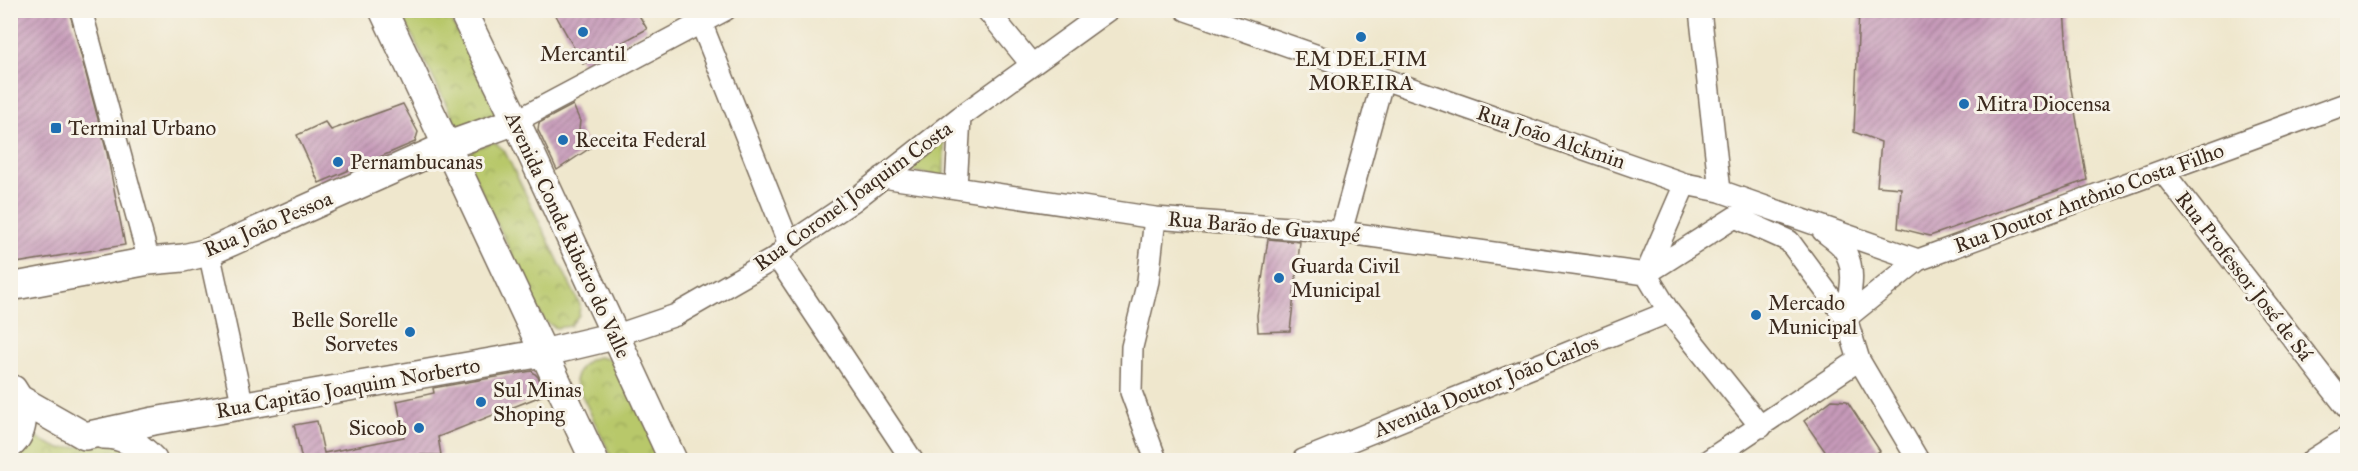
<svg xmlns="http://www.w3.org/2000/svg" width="2358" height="471" font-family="'IM FELL Great Primer',serif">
<defs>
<pattern id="park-crowns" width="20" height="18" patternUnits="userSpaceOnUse" patternTransform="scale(1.5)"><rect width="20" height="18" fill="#b8c86a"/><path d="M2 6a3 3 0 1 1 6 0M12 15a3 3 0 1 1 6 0" fill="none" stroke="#97a357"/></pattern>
<pattern id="building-hatch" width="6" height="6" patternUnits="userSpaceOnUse" patternTransform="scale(1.5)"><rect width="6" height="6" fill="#c69ab9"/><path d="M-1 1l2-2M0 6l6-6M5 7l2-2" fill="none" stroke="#a27e96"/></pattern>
</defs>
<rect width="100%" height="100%" fill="#f7f3e8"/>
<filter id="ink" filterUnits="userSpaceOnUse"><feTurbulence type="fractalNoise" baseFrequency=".0167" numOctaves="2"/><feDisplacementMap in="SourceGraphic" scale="12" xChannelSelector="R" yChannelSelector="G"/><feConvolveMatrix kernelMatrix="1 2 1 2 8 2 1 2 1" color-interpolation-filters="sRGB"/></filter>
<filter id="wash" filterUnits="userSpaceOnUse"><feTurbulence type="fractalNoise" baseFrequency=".008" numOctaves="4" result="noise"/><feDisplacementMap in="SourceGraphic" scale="24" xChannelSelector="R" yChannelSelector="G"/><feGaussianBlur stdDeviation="1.35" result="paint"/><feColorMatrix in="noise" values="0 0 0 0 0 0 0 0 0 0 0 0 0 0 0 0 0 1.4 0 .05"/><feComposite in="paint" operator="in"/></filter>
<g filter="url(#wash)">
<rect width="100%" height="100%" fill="#efe7cd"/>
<path fill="url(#park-crowns)" stroke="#7a7944" stroke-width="1.5" d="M400,11H447L496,112L495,116L460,129L457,126Z
M944,141V177L906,170Z
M494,142L504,150L580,305L579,315L570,326L556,328L544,321L470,167V154L474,149Z
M599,357L612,360L664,460H613L575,381C578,367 585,359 599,357Z
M26,433L60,449L119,441L139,460H11V451Z"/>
<g id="blocks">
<path fill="url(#building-hatch)" d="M10,10H69L107,153L125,245L10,264Z
M553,10H636L647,29L583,64Z
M1859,10H2064L2069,77L2087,180L1930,236L1898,228L1901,188L1877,186L1881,142L1854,132Z
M403,104L418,132L415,142L319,183L297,135L325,122L331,130Z
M573,105L580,121L579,129L590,148L557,170L538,130L539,123Z
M1268,239L1300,242L1290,331L1258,332L1257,315Z
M532,371L538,377L546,394L438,437L441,455H403L404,460H302L294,425L317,421L324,453L404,437L397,401L434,393L433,388Z
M1832,400L1847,401L1880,451L1865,460H1831L1804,421Z"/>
</g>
</g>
<g filter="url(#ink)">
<use href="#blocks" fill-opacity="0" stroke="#7a6c5b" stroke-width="1.5"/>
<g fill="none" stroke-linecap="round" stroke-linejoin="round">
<g stroke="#7a6c5b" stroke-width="24">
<path id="minor" d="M81,10L149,261
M696,10L789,244
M987,10L1032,65
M1186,10L1685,184L1720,191L1918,260
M1700,10L1720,191
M516,121L725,10
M2163,172L2348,409
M883,177L1155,218L1341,232L1646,274
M956,188L960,117
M1155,218L1148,281L1132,347L1131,392L1156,460
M1823,231C1829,236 1837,241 1842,247C1858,267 1850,295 1846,318
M1341,232L1383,79
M209,252L243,407
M777,257L912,460
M1646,274L1735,217L1789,241L1846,318L1859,360L1918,460
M1646,274L1669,312L1761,427
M1646,274L1685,184
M1846,318L1918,260L2348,103
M614,336L676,315L777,257L789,244L853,201L960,117L1108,10
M1303,460L1669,312
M1709,460L1859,360
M2312,460L2348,437"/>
</g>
<g stroke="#7a6c5b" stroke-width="30">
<path id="major" d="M383,10L594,460
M462,10L516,121L673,460
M10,287L149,261L183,258L209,252L446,146L516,121
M20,399L85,436L154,421L543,353L614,336
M103,435C125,435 138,445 153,460
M10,445C27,431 25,405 13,389"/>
</g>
<use href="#minor" stroke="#fff" stroke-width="21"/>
<use href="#major" stroke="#fff" stroke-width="27"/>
</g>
</g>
<g fill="#1f6fb2" stroke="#f7f3e8" stroke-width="2">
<circle cx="583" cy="32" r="6"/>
<circle cx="1361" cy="37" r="6"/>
<circle cx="1964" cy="104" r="6"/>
<rect x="50" y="122" width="12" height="12" rx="3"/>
<circle cx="563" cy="140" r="6"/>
<circle cx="338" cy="162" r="6"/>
<circle cx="1279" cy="278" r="6"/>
<circle cx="1756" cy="315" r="6"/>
<circle cx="410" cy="332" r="6"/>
<circle cx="481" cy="402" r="6"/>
<circle cx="419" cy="428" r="6"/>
</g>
<g text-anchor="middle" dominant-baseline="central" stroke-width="6" stroke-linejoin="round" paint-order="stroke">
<g font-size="21" fill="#3b2a1e" stroke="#f7f3e8" text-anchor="start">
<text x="583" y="54" text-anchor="middle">Mercantil</text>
<text x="1361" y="59" text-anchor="middle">EM DELFIM<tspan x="1361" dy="24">MOREIRA</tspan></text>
<text x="1976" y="104">Mitra Diocensa</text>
<text x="68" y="128">Terminal Urbano</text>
<text x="575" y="140">Receita Federal</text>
<text x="350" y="162">Pernambucanas</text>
<text x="1291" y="266">Guarda Civil<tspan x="1291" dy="24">Municipal</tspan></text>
<text x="1768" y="303">Mercado<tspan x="1768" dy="24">Municipal</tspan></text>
<text x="398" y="320" text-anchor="end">Belle Sorelle<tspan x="398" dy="24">Sorvetes</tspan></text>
<text x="493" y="390">Sul Minas<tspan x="493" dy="24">Shoping</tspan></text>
<text x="407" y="428" text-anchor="end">Sicoob</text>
</g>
<g font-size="21" fill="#3b2a1e" stroke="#f7f3e8">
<text transform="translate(1551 137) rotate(19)">Rua João Alckmin</text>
<text transform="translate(853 196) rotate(-36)">Rua Coronel Joaquim Costa</text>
<text transform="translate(2089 198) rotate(-20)">Rua Doutor Antônio Costa Filho</text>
<text transform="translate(268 224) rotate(-23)">Rua João Pessoa</text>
<text transform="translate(1264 227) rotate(5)">Rua Barão de Guaxupé</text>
<text transform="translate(568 235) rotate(65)">Avenida Conde Ribeiro do Valle</text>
<text transform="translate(2244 276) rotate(52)">Rua Professor José de Sá</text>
<text transform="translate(1486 386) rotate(-22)">Avenida Doutor João Carlos</text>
<text transform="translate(348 388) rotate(-10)">Rua Capitão Joaquim Norberto</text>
</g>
</g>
<rect width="2358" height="471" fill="none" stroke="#f7f3e8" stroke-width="36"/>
</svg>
